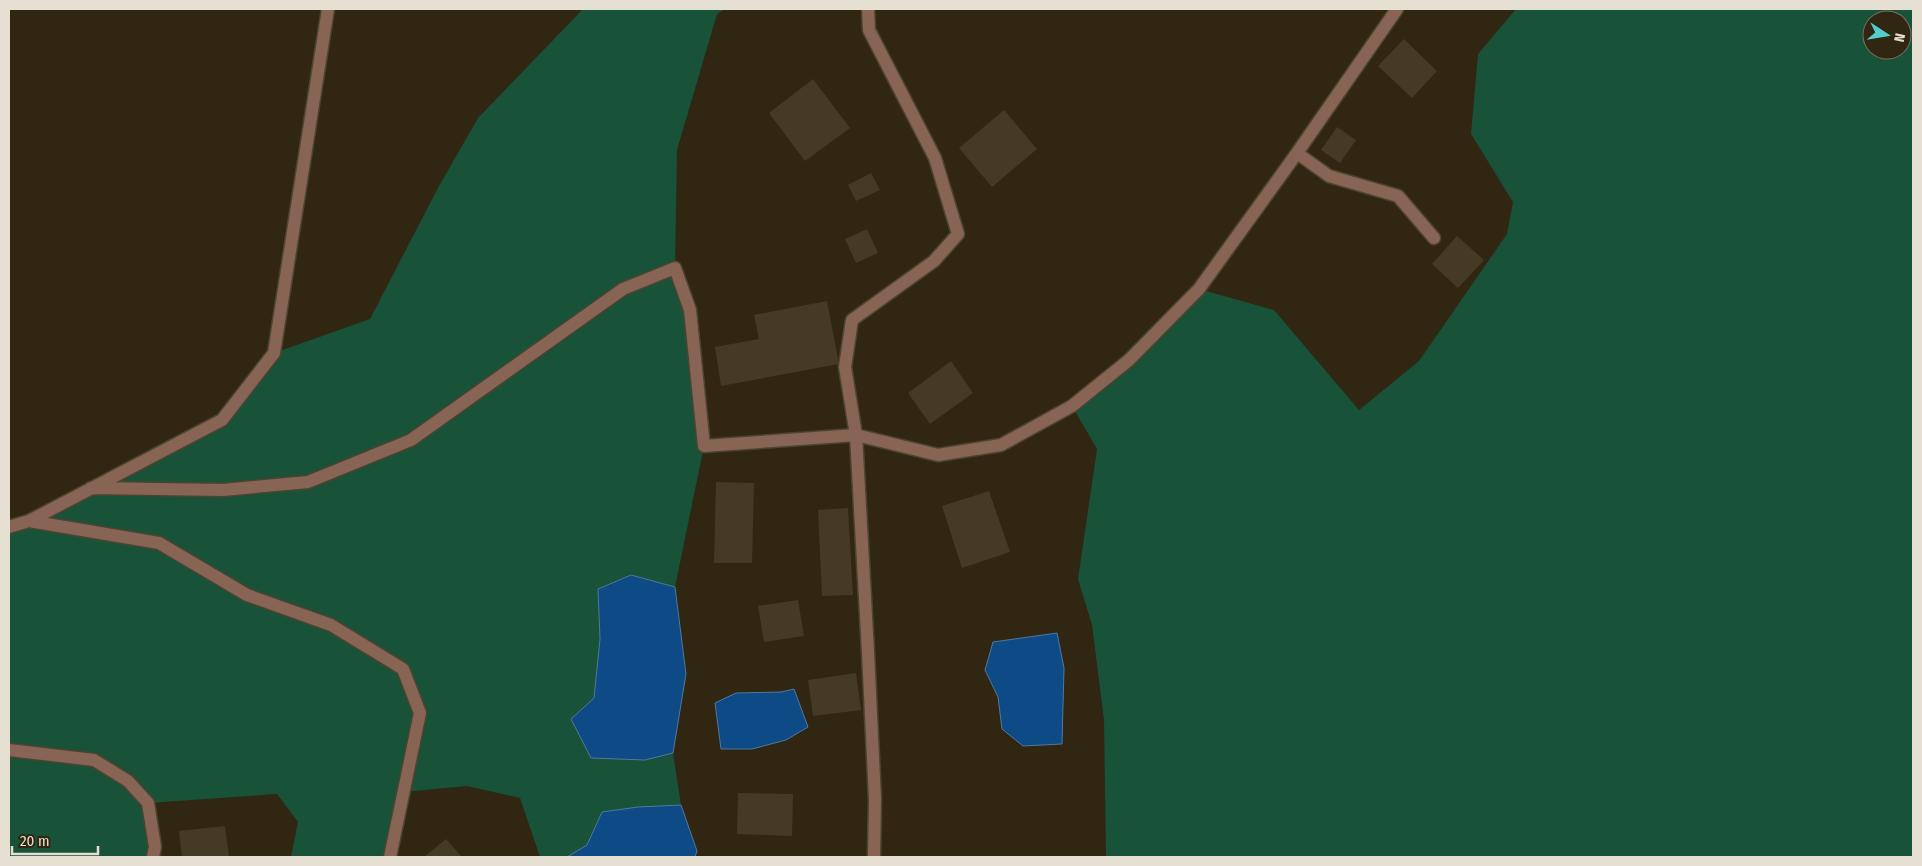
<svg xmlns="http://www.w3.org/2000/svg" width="1922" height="866" font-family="'Fira Sans Condensed',sans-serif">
<rect width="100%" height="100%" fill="#302611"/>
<path fill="#175239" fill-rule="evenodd" d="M583,9H725L717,14L677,150L675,268L690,310L704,446L675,587L631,575L598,589L600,639L594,698L644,760L673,753L681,805L638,807L602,812L587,845L567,857H540L520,798L467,786L403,792L390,857H291L298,822L277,794L149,803L153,857H9V527L222,420L274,353L370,319L439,186L478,118Z
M1516,9H1913V857H1106L1104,720L1092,625L1078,579L1097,449L1072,406L1199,289L1274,310L1359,410L1419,361L1507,234L1513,202L1471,134L1478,54ZM1872,20H1902V50H1872Z"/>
<path fill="#0e4b86" stroke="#4f789d" d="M631,575L675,587L686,674L673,753L645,760L591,758L571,719L594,698L600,639L598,589Z
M1057,633L1064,668L1062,744L1023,746L1002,729L998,697L985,670L993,642Z
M794,689L808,727L786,740L752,749H721L715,703L736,693L781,692Z
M681,805L697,851L695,857H567L587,845L602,812L638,807Z"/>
<path fill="#453b25" d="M1404,39L1437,71L1412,98L1378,66Z
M813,79L850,128L805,161L769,113Z
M1004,110L1037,149L992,187L959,148Z
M1337,127L1356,140L1340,163L1321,150Z
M871,173L880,190L856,201L848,185Z
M867,229L878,253L856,263L845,239Z
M1457,236L1484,260L1458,288L1432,264Z
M827,301L839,364L721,386L715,347L759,339L754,315Z
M951,361L973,393L930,424L908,393Z
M716,482L754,483L752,563H714Z
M989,491L1010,552L962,568L942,506Z
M848,508L853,595L822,596L818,510Z
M798,600L804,636L764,642L758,606Z
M856,673L861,710L813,716L808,680Z
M738,793L793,794L792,836L737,834Z
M225,826L229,857H182L179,831Z
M446,839L462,857H424Z"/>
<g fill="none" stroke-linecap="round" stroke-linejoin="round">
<g stroke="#4d4430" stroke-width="15">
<path id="minor" d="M868,9L869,30L935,158L958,234L934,261L852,320L845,367L856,435L868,652L875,799L874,857
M1297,153L1329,176L1398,196L1434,238
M91,488L223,490L308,482L411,440L623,289L675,268L690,310L704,446L856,435L938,455L1001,445L1072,406L1129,360L1199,289L1297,153L1397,9
M29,521L159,543L247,595L331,625L403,669L420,713L390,857
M9,527L29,521L222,420L274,353L328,9
M9,750L94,760L128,781L148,803L155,847L153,857"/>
</g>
<use href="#minor" stroke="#876454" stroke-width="12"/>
</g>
<rect width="1922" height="866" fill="none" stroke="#e6e0d3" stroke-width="20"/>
<g transform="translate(1887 35) rotate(102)"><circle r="24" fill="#302611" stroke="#79705f"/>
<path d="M0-4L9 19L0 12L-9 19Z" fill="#52cdce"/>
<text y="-8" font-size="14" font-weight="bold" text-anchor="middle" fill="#e6e0d3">N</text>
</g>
<path d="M12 846v8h86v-8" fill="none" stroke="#e6e0d3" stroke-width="2.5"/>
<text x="20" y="846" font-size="15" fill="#e6e0d3" stroke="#302611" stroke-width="4" paint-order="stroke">20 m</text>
</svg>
